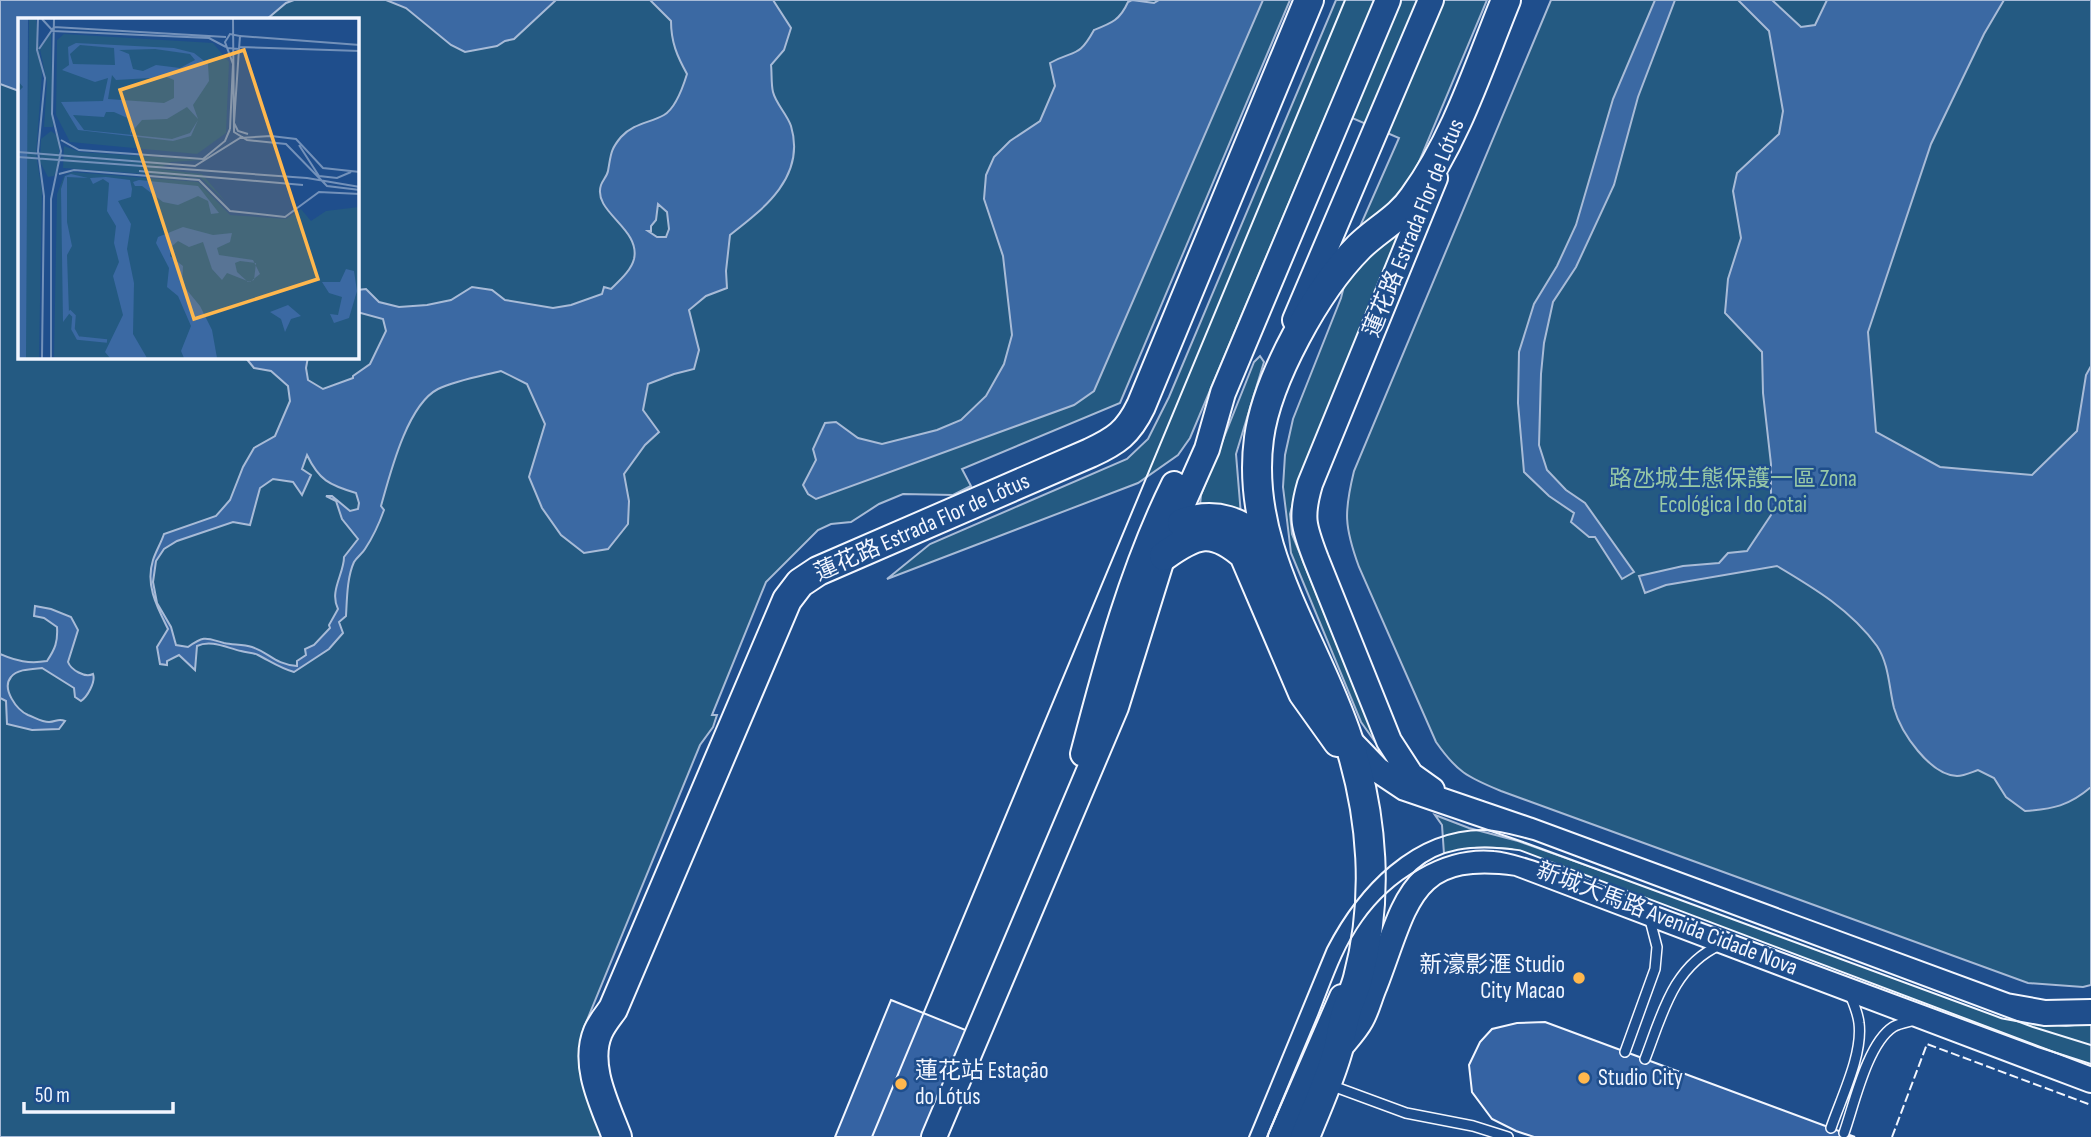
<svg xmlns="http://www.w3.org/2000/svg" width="2091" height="1137" font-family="'Sofia Sans Condensed','Noto Sans SC',sans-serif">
<rect width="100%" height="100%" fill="#1f4e8c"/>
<path fill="#245a82" stroke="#a8bbd7" stroke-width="2" fill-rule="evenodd" d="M0,0H1290L1120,403L962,469L971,486L953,495L903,494L879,504L851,522L831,524L818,530L766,582L712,715H717L713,727L700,745L583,1030L585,1076L605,1137H0ZM19,19H357V357H19Z
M1336,0H1487L1411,181L1399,238L1297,490L1290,514L1292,534L1378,746L1361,722L1291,553L1283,487L1285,455L1293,419L1341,298L1358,231L1399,138L1329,108L1190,438L1178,455L1138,483L887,579L930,544L1127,459L1148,439L1169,397Z
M1551,0H2091V985L2083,987L2028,983L1501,791C1467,777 1457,772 1436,742L1359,567C1344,526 1344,512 1354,471Z
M1260,356L1264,362L1236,454L1241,515L1200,505L1201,495L1254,362Z
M1435,815L1469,828L1518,841L2027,1021L2066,1026L2091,1023V1070L1511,849C1486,846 1468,847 1444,854L1442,825Z"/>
<path fill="#3b69a3" stroke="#a8bbd7" stroke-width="2" fill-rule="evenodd" d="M0,0H294L286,3L267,19H19V91L0,84Z
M386,0H556L514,39L505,41L497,46L465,52L451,45L406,8Z
M650,0H773L791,28L784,50L771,65C772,73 771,84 773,92C776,104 787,114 791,126C806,176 765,208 730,235L726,271L727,288L706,296L689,310L699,350L694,369L674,374L648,384L643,410L659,432L645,445L624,474L629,501L628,524L608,549L584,553L561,535L542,508L529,477L545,424L527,384L501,371C481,376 457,380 438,389C407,405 390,474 381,506L384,510C379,524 373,537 365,549C362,554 357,557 354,562C347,577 347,599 346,616L339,622L343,633L329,649L294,672C280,668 270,661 258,655C252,652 247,653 241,651C227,648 211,639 197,646L195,670L179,655L167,661V665L160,664L157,647L168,629C157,607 145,585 153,560C156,551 161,543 164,534L216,516L230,500L243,467L254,448L275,436L290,401L288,386L271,371L254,368L245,357H308L306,368L308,380L323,389L353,378V376L370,364L386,331L383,319L357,312V290L366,289L379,302L399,307L427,305L451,300L472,287L492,290L505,300L553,308L571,305L602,294L604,287L611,289C619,281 631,271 634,259C641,228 592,212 601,185C603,180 607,176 608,171C611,155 610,150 621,137C634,123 650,123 664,115C676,108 683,87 687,74C677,56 671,42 671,21ZM658,204L667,212L669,229L666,237H657L648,231H651V226L656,220ZM307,455C319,480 329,485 356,493L359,503L358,509L350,511L332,496H326L336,501L342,519L358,539L344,557C344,574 329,591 338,609L329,625L330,628L314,645L305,649L306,655L297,661V666C274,664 270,653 252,647C243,644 233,645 224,643C206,638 205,635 188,647L176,645L171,627L157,603L153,582L156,561L164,549L177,541L233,522L250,525L260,488L273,479L293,482L302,495L311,475L302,469Z
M1132,0L1154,3L1159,0H1263L1094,391L1074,405L816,499L808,494L803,485L816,460L813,449L825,423L836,422L858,438L882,444L937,430L961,420L986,396L1004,364L1012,335L1003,256L984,199L986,175L994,157L1010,141L1040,121L1055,86L1050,63C1075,49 1078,59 1094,30C1112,23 1120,20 1128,2Z
M1655,0H1675L1638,97L1614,185L1576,267L1553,302L1544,343L1541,374L1539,445L1547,470L1566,490L1585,503L1634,572L1622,579L1595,537H1589L1571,522L1574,513L1549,496L1524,472L1518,403L1519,352L1534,304L1557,266L1576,225L1613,99Z
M1738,0H1772L1801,27L1815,25L1827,0H2004L1984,34L1931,144L1868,332L1876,432L1940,467L2032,475L2077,431L2086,375L2091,366V787C2069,806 2053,809 2025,811L2006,797L1994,778L1978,770C1972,772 1964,776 1957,776C1930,775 1901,733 1894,708C1889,688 1889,664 1877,646C1851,610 1814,588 1777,566L1666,585L1645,593L1639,576L1683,566L1719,563L1728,553L1747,551L1771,515V464L1763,393L1762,352L1725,313L1728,279L1741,238L1733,191L1737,173L1779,134L1783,111L1769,31Z
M35,606L51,609L71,617L78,630L68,662C71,670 85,678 93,674C96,682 87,697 81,701L75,697L74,688L42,668C32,669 17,669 11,677C1,689 17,710 28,715C34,717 42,722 49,722C56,722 58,718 65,721L59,729L32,730L7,724L6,701L0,698V654C16,661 29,664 47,661C55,649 58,642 57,627L44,618L34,616Z"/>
<path fill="#3563a3" stroke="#f2f6ff" stroke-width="2" d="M891,1000L968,1031L925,1137H835Z
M1545,1022L1855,1137H1534L1516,1131L1492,1119L1472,1092L1469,1065L1480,1042L1492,1029L1517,1023Z"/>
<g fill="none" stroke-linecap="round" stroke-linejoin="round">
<g stroke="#f2f6ff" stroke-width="12">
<path id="service" d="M1625,1052L1655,969L1657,947L1649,916
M1645,1059C1662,1015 1673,966 1720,945
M1330,1085L1406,1113L1473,1126L1508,1137
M1831,1128C1841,1098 1863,1055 1859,1023C1858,1013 1853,1002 1849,992
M1844,1133C1854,1105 1867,1044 1893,1027C1899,1023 1908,1022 1915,1020"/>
</g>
<g stroke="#f2f6ff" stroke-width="28">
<path id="secondary" d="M1295,320L1431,0
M1348,739L1378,770L1405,788L1528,830L2006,1006L2045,1013L2091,1012
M1083,754C1107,662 1132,569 1174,484
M1432,790L1411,775L1389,741L1316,559C1304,527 1300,518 1310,484L1435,178
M1338,1050C1345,1041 1355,1031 1361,1020C1367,1010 1370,996 1375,985C1407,902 1409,848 1517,863L2091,1080
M934,1137L1116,707L1171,530L1207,449L1223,393L1388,0
M1281,1137L1342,997"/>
</g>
<g stroke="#f2f6ff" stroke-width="32">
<path id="primary" d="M1182,523C1217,511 1241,522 1268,544
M1164,556C1196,533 1212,527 1244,555L1303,693L1338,742
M617,1137C605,1105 584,1065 598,1032C602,1023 608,1016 613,1009L787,600L800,583L818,571L1090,453C1116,441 1128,433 1141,406L1309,0
M1305,1137C1316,1109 1330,1079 1338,1050C1341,1038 1342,1025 1346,1013C1349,1001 1355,990 1358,978C1379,899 1373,816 1348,739C1315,639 1244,548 1259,438C1267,379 1317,289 1359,247C1376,230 1400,218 1414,197C1456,139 1479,66 1506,0"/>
</g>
<use href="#service" stroke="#1f4e8c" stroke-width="9"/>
<use href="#secondary" stroke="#1f4e8c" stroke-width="24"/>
<use href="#primary" stroke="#1f4e8c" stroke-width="28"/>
<path stroke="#f2f6ff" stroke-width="2" d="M872,1137L1345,0
M1249,1137L1327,948C1358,888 1412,829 1485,830C1502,831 1517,836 1533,840L2033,1027L2091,1045
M1267,1137C1284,1097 1300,1058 1317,1018C1330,986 1341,950 1362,921C1390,881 1442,846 1494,851C1508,852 1522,857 1535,861L2038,1047L2091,1064"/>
<path stroke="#f2f6ff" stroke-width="2" stroke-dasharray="9 3.5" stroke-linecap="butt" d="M1892,1137L1927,1044L2091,1105"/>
</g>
<g fill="#ffb74d" stroke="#1f4e8c" stroke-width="2.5">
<circle cx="1579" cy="978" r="7"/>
<circle cx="1584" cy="1078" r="7"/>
<circle cx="901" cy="1084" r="7"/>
</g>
<g text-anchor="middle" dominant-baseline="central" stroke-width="5" stroke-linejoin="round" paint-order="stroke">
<g font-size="23" fill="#f2f6ff" stroke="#1f4e8c">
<text transform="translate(1414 228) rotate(-68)">蓮花路 Estrada Flor de Lótus</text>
<text transform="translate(922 527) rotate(-24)">蓮花路 Estrada Flor de Lótus</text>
<text transform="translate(1667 919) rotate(21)">新城大馬路 Avenida Cidade Nova</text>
</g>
<g font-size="23" fill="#97c8a6" stroke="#1f4e8c">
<text x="1733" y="479">路氹城生態保護一區 Zona<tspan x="1733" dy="26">Ecológica I do Cotai</tspan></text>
</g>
<g font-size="23" fill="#f2f6ff" stroke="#1f4e8c" text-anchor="start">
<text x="1565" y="965" text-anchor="end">新濠影滙 Studio<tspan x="1565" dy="26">City Macao</tspan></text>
<text x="915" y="1071">蓮花站 Estação<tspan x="915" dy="26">do Lótus</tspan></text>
<text x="1598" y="1078">Studio City</text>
</g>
</g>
<g transform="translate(18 18)">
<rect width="341" height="341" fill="#1f4e8c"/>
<path d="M0,1H10L11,99V1H18L24,56L18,136L24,173L21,340H0ZM33,14L35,109H26L29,65L22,31ZM46,16L195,25L211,44L208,115L179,136L52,124L38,97L39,22ZM33,113L41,119V146L36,158L30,159L22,144L23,121ZM46,128L62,134L185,142L153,144L140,151L184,156L208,184L183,160L45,150ZM54,154L180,164L212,197L268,201L283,191L293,203L308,193L341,189V340H36L39,176L46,158Z" fill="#245a82"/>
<path d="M0,1H10L8,340H0V74L5,69L0,63ZM58,25L156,30L176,35L190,46L191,63L175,87L180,101L169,89L149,101L124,102L112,116L114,102L96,94H88L86,99L55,97L66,112L154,121L172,115L180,102L173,118L155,123L60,112L43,84L85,83L90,60L77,64L44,52L51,47L50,29ZM62,27L96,30L97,47L55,46L52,36ZM137,31L172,36L177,42L162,50L138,47L125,53L115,51L111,36L101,32ZM94,57L98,62L149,59L156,62V80L146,85L90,81ZM53,156L70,160L49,159V204L54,228L49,237L51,296L45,304L43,171L47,158ZM88,159L112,162L114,171L113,179L100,183L113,206L109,231L116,265L115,316L129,340H92L87,334L105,297L95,258L101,244L96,225L98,208L89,193L91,165L85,161L75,166L72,160ZM121,162L180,168L201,195L193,196L190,183L180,178L160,187L145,184L124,168H117L115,164ZM165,209L195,217L214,215L212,224L199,230L201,237L235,242L242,256L232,264L209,255L204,262L194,251L185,224L171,229L160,223L153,229L152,238L165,248L164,266L182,288L194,312L199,340H166L163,333L173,308L160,278L149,269L151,250L138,225L140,219ZM222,243L238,245L236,262L230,264L219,254L217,245ZM328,251L336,253L339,273L331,300L316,305L312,296L320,297L324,279L311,275L304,264H322ZM270,287L283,298L273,301L267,314L263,301L252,294Z" fill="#3b69a3" fill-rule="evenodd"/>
<path fill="none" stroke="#3b69a3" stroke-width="3.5" d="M51,293L56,298L55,311L60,320L89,323"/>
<path fill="none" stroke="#7391ba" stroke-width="2" d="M20,1L19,32L27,60L20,133L26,178L24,340M24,1L35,13L191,20L208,29M215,1L216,114L229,122L268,126L309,168L342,172M222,18L342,27M222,29L342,33M209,30L221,31L222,18L212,16L207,24L215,46L212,111M21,31L36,9L208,19M221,31L216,105L220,113L230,116M43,122L61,132L185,141L207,123L212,111M281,127L301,158L319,160L333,154M0,134L177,148L222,120L253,118L278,121L305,150L342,154M0,139L289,160L342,169M121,153L285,167M41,156L56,152L181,162L212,193L267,199L301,174L342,176M33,340V181L43,133L34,96L36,1"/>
<path fill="#ffb74d" fill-opacity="0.15" stroke="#ffb74d" stroke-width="3.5" d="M226,32L300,261L176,301L102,72Z"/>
<rect width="341" height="341" fill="none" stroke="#f2f6ff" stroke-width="3.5"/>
</g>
<path d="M24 1102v10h149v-10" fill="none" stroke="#f2f6ff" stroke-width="3.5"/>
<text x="35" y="1102" font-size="21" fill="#f2f6ff" stroke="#1f4e8c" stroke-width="5" paint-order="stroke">50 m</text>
</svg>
